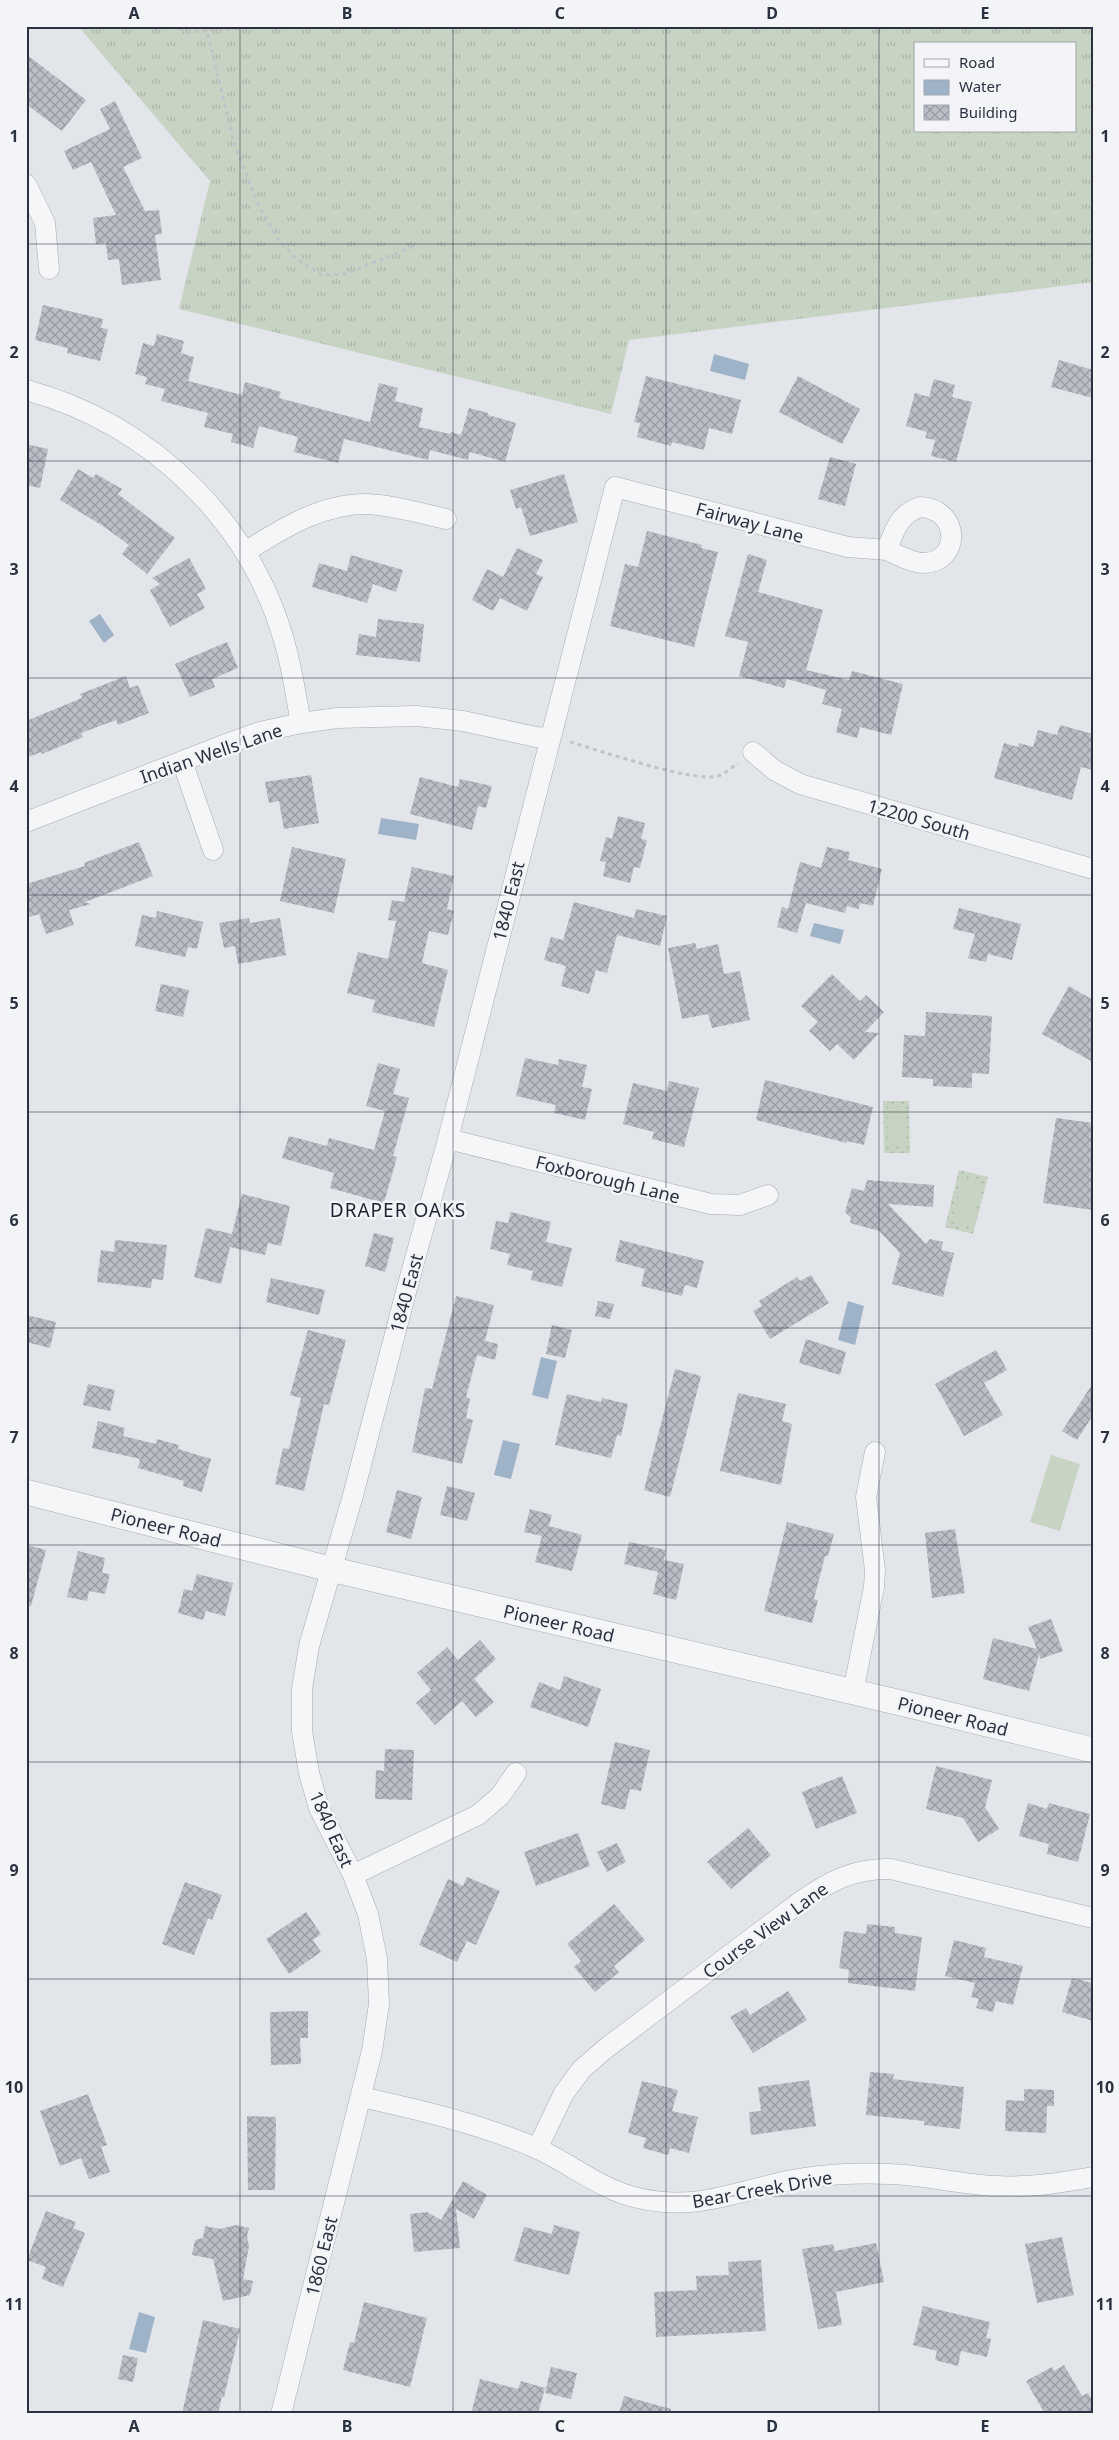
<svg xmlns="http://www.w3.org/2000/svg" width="1119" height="2440" font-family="'Noto Sans',sans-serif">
<defs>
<pattern id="grass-tufts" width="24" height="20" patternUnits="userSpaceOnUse" patternTransform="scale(1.25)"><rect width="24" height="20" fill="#c7d3c3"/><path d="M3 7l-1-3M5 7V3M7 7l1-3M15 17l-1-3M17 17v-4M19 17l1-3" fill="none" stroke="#abb6a9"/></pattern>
<pattern id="park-dots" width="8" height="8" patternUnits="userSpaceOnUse" patternTransform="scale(1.25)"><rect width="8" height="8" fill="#c7d3c3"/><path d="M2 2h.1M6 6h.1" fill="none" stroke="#abb6a9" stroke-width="1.8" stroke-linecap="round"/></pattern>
<pattern id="building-cross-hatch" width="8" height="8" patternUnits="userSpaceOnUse" patternTransform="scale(1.25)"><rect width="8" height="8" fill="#b9bec7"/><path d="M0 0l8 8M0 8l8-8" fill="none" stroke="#979ba3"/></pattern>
</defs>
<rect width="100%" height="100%" fill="#e2e5ea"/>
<path fill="url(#grass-tufts)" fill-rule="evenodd" d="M78,26H1093V282L629,340L611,414L179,309L210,181ZM915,44H1075V131H915Z"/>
<path fill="url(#park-dots)" d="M883,1101H909L910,1153H884Z
M959,1170L988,1177L973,1234L945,1227Z"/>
<path fill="#c7d3c3" d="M904,1107L905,1146H888L887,1108Z
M962,1178L983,1183L972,1227L952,1222Z
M1051,1455L1080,1464L1060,1531L1030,1522Z"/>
<path fill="#9eb2c8" d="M714,354L749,364L745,380L710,371Z
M100,614L114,635L104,643L89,621Z
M381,818L419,824L416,840L378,834Z
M814,923L844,930L840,944L810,936Z
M848,1301L864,1306L855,1345L838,1340Z
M541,1357L557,1361L548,1399L532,1395Z
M503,1440L520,1444L511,1479L494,1475Z
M139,2312L155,2317L146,2353L129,2349Z"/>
<path fill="url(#building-cross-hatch)" d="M26,54L86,100L62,131L26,104Z
M115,101L142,158L123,167L145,211L159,210L162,234L155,235L161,280L122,285L119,259L108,260L106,243L96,244L93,218L116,215L91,162L73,170L64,151L110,129L100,109Z
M43,305L103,319L101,328L108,329L100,361L67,353L68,348L35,340Z
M157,334L184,341L181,353L194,357L188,381L242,395L245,382L281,392L279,398L370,422L379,383L398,388L395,401L423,408L419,427L450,434L451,432L461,435L469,408L488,413V415L516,423L505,462L470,452L468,460L430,450L428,460L344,439L338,463L294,452L298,437L259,426L253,448L231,442L233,434L204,427L208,413L161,401L165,389L145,384L147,377L135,374L143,343L154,346Z
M1059,360L1093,370V398L1051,387Z
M646,376L741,400L732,434L709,428L704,450L672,442L671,446L637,437L640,423L634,422Z
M798,376L860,409L842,444L779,412Z
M934,379L955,385L952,397L972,402L956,462L931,456L935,440L925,438L927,432L906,426L915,393L929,397Z
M26,444L48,449L40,488L26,485Z
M830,457L856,464L845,506L818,499Z
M78,469L93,478L96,474L122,489L118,494L175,538L147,574L122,554L129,545L103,526L60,500Z
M564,474L578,522L530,536L521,507L516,509L510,490Z
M647,531L702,545L701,548L718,552L694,647L610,626L625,564L638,567Z
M517,548L543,560L536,574L543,577L527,611L500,598L493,611L472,600L487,569L503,577Z
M748,554L767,560L758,592L823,610L806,670L849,680L852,671L903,684L891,735L860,727L857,738L836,732L842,709L822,704L826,690L787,679L784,688L739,676L748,642L725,636Z
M351,555L403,570L396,592L373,584L367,603L312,587L319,563L347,571Z
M189,558L206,589L197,594L205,608L170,627L150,590L160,584L152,578Z
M378,619L424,624L420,662L356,655L359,634L376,637Z
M227,642L238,668L212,679L215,687L190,697L175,664Z
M126,676L130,688L138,685L149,713L118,725L116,720L81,733L83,737L42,754L41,752L26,758V721L82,698L80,694Z
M1060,725L1093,734V770L1081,767L1072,800L994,778L1004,743L1018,747L1019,743L1033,747L1038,730L1057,735Z
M311,775L319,823L284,829L279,801L269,803L265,782Z
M420,777L458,787L460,779L492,786L486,808L478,806L472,830L410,814Z
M618,816L645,823L641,839L647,840L640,868L634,867L630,883L603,876L606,862L600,861L606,837L612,839Z
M139,842L153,876L85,902L91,904L69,910L74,925L46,934L39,914L26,918V884L85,866L84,863Z
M292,847L346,859L334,913L280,901Z
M827,847L850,852L848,860L882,869L873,906L860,903L859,909L847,906L845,913L806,903L797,933L777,927L782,907L788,909L800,862L821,868Z
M412,867L454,876L447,909L454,911L448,935L429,931L422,963L448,970L434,1027L372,1012L375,1000L347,993L358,952L388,959L396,921L388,920L392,900L404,902Z
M574,902L634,918L636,909L667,916L660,946L617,935L607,973L596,970L589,994L561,986L566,966L544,960L551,937L563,940Z
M959,908L1021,924L1012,960L988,954L986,962L968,958L975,934L953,929Z
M157,911L203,922L197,949L188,947L185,957L135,946L142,915L156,918Z
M249,918L250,923L280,918L286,955L238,964L235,946L224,948L219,923Z
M695,943L697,949L718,944L724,974L740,971L750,1020L712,1028L708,1014L682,1019L668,948Z
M832,974L860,1001L866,995L884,1012L865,1032L879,1033L854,1060L837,1044L830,1051L809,1031L818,1022L801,1006Z
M161,984L189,990L183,1017L155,1011Z
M1069,986L1093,1000V1062L1042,1034Z
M926,1012L992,1016L989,1074L972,1073V1088L933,1086V1079L902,1077L904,1035L925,1036Z
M525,1058L558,1065L559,1059L587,1065L582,1087L592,1089L585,1120L554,1113L556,1105L516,1096Z
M378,1063L400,1069L393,1094L409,1098L393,1156L397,1157L384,1203L330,1188L334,1173L282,1158L289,1136L327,1146L329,1138L374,1150L385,1111L366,1106Z
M765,1080L873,1107L864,1145L847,1141V1143L756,1120Z
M669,1081L699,1088L684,1147L652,1139L654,1132L623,1124L633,1083L667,1091Z
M1056,1118L1093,1123V1210L1043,1203Z
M867,1180L934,1185L933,1207L888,1204L926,1244L930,1239L943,1242L941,1250L954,1253L943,1297L892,1284L900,1253L879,1231L850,1223L851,1218L845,1212L852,1188L864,1191Z
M242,1194L290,1206L281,1246L268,1243L265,1255L230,1247L221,1284L194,1277L206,1228L232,1234Z
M511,1212L551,1222L546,1242L572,1248L562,1287L531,1280L533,1271L507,1265L510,1254L490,1249L496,1221L508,1223Z
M374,1233L394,1238L385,1272L365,1266Z
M115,1240L167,1245L163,1280L152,1279L151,1288L97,1282L101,1250L114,1252Z
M620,1240L704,1261L697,1288L685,1285L682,1296L641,1286L645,1269L615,1261Z
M811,1275L829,1303L770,1339L753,1311L762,1306L759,1301L797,1277L800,1281Z
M271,1278L325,1290L319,1315L266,1302Z
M456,1296L494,1305L485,1341L498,1344L495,1360L477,1355L466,1397L470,1399L466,1418L473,1420L462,1464L412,1452L425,1388L432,1389Z
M598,1301L614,1304L610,1319L595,1316Z
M26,1315L56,1322L50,1348L26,1342Z
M552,1325L572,1330L565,1358L546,1354Z
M308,1330L346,1340L329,1405L324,1404L304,1491L275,1484L283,1448L289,1449L301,1398L290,1395Z
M806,1339L846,1352L840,1375L799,1363Z
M996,1350L1007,1370L984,1383L1003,1415L964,1436L935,1384Z
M675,1369L701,1376L670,1497L644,1490Z
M1093,1383V1415L1077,1440L1062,1431Z
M88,1384L115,1390L110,1411L83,1405Z
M738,1393L786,1404L782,1421L792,1424L781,1485L720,1471Z
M567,1394L601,1402L602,1398L628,1404L621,1436L617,1435L611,1458L555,1445Z
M98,1421L125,1428L123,1436L156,1444L157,1439L179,1445L178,1449L211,1459L202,1492L183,1486L184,1481L138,1468L140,1459L92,1448Z
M447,1486L475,1493L467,1521L440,1515Z
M397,1490L422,1497L411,1539L386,1532Z
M530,1509L552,1515L549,1526L582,1535L572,1571L535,1562L542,1536L524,1532Z
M787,1522L834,1534L828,1556H825L814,1599L818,1600L812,1623L764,1611Z
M955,1529L965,1593L932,1598L925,1533Z
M629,1542L666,1550L664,1560L684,1564L676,1600L653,1594L658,1572L624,1564Z
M26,1545L46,1550L31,1606L26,1605Z
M78,1551L105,1558L102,1573L110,1574L105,1594L89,1591L87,1601L67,1597Z
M197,1574L233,1583L225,1616L206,1611L203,1620L178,1613L184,1589L192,1591Z
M1051,1619L1063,1651L1040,1659L1039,1654L1029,1691L983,1679L993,1638L1037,1649L1028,1627Z
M480,1640L496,1659L474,1679L494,1702L476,1717L462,1701L435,1725L416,1703L431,1690L417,1673L447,1647L458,1660Z
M564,1676L601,1689L588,1727L530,1707L539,1682L560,1690Z
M615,1742L650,1750L641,1791L630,1789L625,1810L601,1804Z
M385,1749L414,1750L412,1800L375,1799L376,1770L384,1771Z
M936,1766L992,1780L985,1807L999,1829L978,1842L963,1818L926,1809Z
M842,1776L857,1813L816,1829L802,1792Z
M1028,1803L1047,1809L1049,1803L1090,1814L1078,1862L1047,1854L1049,1844L1019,1836Z
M748,1828L771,1855L731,1889L707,1862Z
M578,1833L590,1866L536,1886L524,1852Z
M617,1843L626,1862L607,1872L597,1852Z
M467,1877L500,1891L476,1945L467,1941L457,1962L419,1945L448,1879L463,1886Z
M185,1882L222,1895L212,1920L208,1918L194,1955L162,1944Z
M614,1904L645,1940L614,1966L619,1972L595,1992L574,1967L581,1961L567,1944Z
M306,1912L321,1934L313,1940L321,1952L289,1974L266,1939Z
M867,1924L895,1927V1933L922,1937L915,1991L848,1983L849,1970L839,1968L844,1931L866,1934Z
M954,1940L986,1948L984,1957L1023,1966L1013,2005L996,2001L993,2012L976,2008L979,1999L971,1997L975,1983L945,1976Z
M1072,1978L1093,1983V2021L1062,2012Z
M788,1991L807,2020L753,2053L730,2017L746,2008L750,2015Z
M308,2011V2038H300L301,2064L271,2065L270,2012Z
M870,2072L894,2074L893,2079L964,2087L960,2129L924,2125V2121L866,2115Z
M809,2080L816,2126L751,2135L749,2112L761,2111L758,2087Z
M642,2081L678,2090L672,2111L698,2117L689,2153L670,2148L668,2155L643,2148L646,2138L628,2133Z
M1024,2089L1054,2090V2106H1047L1046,2133L1005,2131L1006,2100L1024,2101Z
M88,2094L107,2145L101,2147L110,2172L89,2179L81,2158L60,2166L40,2111Z
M247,2116L276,2117L275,2190H248Z
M463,2181L487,2195L474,2219L456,2209L460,2248L414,2252L410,2214L427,2212L441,2220Z
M46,2211L76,2222L73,2228L85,2233L63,2287L42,2279L46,2267L27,2260Z
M236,2225L249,2228L247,2236L249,2246L243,2279L253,2281L250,2295L223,2301L213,2259L192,2255L195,2240L203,2238L205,2226L220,2229Z
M554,2225L580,2232L569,2275L514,2261L524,2227L552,2234Z
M1062,2237L1074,2295L1037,2303L1025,2244Z
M876,2243L884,2282L836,2292L842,2325L818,2329L802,2249L833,2244L835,2251Z
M761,2260L766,2331L656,2337L654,2292L697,2290L696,2276L729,2275L728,2262Z
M364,2302L427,2318L410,2387L343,2370L350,2342L354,2343Z
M923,2306L990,2322L986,2338L991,2339L987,2357L961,2351L958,2366L935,2360L937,2351L913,2345Z
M203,2320L240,2329L224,2397L222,2396L218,2414H182Z
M123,2355L138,2358L133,2382L118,2379Z
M1064,2365L1082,2396L1088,2393L1093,2401V2414H1045L1026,2381L1052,2367L1054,2371Z
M551,2367L577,2373L571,2399L545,2393Z
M480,2379L518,2389L521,2381L545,2388L538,2414H471Z
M624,2396L671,2409L670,2414H619Z"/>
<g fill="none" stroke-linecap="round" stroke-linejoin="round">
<g stroke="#a7acb4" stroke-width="21">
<path id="minor" d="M26,184L45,223L49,269
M26,390C151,424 253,522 286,648C293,673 296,698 301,723
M920,507C961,509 961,562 924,563C912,563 898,555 887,550C894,531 899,514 920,507Z
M245,552C282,529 320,504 366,504C392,505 420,513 446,519
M753,752L774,770L800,784L1093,869
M182,761L213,850
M26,822L221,746L260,732L301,723L337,718L417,716L463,721L536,737L550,738
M448,1139L711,1204L740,1205L768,1195
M853,1692L874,1587L875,1570L866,1497L875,1452
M353,1875L478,1815L500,1796L516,1773
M361,2097C420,2110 480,2124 536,2148C570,2163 601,2190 638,2198C702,2213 744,2187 805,2178C832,2174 862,2173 889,2174C924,2175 959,2184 995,2186C1028,2188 1060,2183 1093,2177
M537,2149L564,2093L582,2069L605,2049L800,1902C829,1881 855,1868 891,1869L1093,1918
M281,2414L372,2051L379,2004L377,1959L368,1914L353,1875L319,1808L309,1773L302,1731V1689L309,1646L352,1499L407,1288L448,1139L615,487L848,547L887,550"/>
</g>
<g stroke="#a7acb4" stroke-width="26">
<path id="tertiary" d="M26,1492L330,1569L922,1708L1093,1750"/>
</g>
<path stroke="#c0c3c8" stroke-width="3" stroke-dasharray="4 4" stroke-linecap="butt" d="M172,26L190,32L275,26
M206,26L234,143L259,206L279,241L298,260L322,275L345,274L417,245
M570,742C599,750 693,783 718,776C725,774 732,767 738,763"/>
<use href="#minor" stroke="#f5f6f8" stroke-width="20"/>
<use href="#tertiary" stroke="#f5f6f8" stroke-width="25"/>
</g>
<path fill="none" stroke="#2a3241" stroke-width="1" stroke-opacity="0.55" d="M240,26V2414M453,26V2414M666,26V2414M879,26V2414M26,244H1093M26,461H1093M26,678H1093M26,895H1093M26,1112H1093M26,1328H1093M26,1545H1093M26,1762H1093M26,1979H1093M26,2196H1093"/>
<g text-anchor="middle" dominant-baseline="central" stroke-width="5" stroke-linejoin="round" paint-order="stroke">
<g font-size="18" fill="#2a3241" stroke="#f2f4f7">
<text transform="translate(750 522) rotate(15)">Fairway Lane</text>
<text transform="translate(211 753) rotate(-19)">Indian Wells Lane</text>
<text transform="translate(919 819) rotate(16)">12200 South</text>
<text transform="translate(508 901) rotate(-76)">1840 East</text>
<text transform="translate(608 1179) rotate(14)">Foxborough Lane</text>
<text transform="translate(406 1293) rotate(-75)">1840 East</text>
<text transform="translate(166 1527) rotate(14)">Pioneer Road</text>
<text transform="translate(559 1623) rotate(13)">Pioneer Road</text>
<text transform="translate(953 1716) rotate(14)">Pioneer Road</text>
<text transform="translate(332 1829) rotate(66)">1840 East</text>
<text transform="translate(765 1930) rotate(-36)">Course View Lane</text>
<text transform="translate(762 2189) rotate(-10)">Bear Creek Drive</text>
<text transform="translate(321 2256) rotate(-76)">1860 East</text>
</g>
<g font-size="19" letter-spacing="1" fill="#1d2332" stroke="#f2f4f7">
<text x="398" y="1210">DRAPER OAKS</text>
</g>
</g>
<rect width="1119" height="2440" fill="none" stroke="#f2f4f7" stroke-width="55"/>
<rect x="914" y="42" width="162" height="90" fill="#f2f4f7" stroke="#a2a6ae"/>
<rect x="924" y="59" width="25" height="8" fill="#f5f6f8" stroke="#a2a6ae"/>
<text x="959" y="68" font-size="15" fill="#2a3241">Road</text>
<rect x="924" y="80" width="25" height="15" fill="#9eb2c8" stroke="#a2a6ae"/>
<text x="959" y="92" font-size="15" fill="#2a3241">Water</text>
<rect x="924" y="105" width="25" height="15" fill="url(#building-cross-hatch)" stroke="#a2a6ae"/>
<text x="959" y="118" font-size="15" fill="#2a3241">Building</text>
<rect x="28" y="28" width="1064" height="2384" fill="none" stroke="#2a3241" stroke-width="2"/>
<g font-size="16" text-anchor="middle" font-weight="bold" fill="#2a3241">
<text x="134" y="19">A</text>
<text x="347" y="19">B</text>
<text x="560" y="19">C</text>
<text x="772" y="19">D</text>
<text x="985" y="19">E</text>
<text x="14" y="142">1</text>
<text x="1105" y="142">1</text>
<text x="14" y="358">2</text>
<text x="1105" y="358">2</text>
<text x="14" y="575">3</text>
<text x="1105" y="575">3</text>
<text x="14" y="792">4</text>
<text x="1105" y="792">4</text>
<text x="14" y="1009">5</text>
<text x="1105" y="1009">5</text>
<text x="14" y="1226">6</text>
<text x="1105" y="1226">6</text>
<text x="14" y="1443">7</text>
<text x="1105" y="1443">7</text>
<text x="14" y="1659">8</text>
<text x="1105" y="1659">8</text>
<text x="14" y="1876">9</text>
<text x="1105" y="1876">9</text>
<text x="14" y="2093">10</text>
<text x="1105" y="2093">10</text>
<text x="14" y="2310">11</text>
<text x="1105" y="2310">11</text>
<text x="134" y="2432">A</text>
<text x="347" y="2432">B</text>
<text x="560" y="2432">C</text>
<text x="772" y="2432">D</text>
<text x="985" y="2432">E</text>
</g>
</svg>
